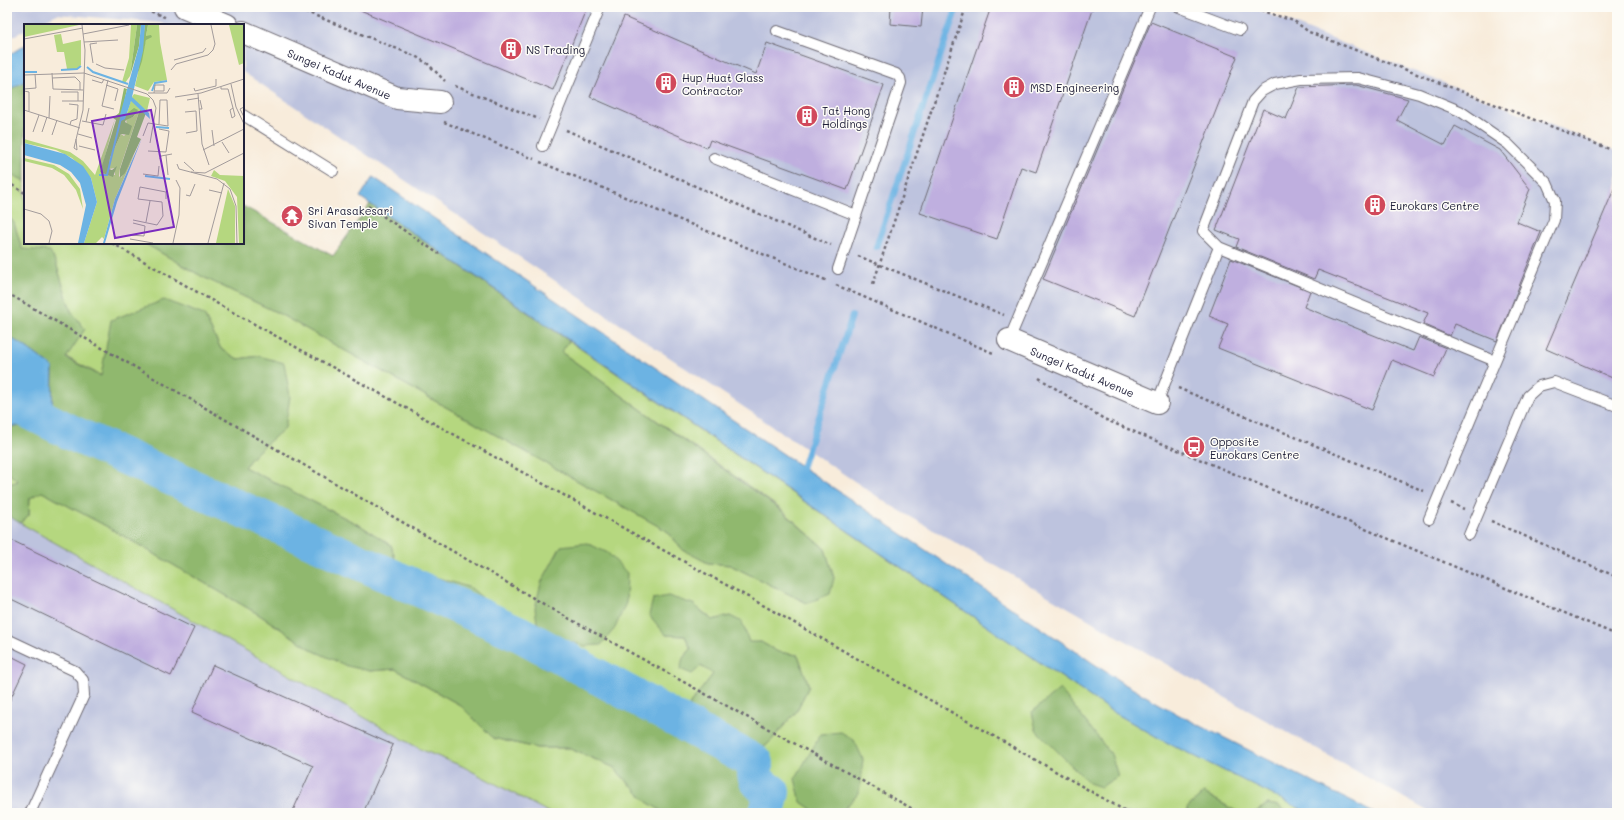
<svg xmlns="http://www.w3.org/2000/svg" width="1624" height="820" font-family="Mali,sans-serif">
<rect width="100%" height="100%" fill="#fdfcf7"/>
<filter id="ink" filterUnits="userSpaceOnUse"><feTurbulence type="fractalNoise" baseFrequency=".025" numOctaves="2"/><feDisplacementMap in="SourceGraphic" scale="8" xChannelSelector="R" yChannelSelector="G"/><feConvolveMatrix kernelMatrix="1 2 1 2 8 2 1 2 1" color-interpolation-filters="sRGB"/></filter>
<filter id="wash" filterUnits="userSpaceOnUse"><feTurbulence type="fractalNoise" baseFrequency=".012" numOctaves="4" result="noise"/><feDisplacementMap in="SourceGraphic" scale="16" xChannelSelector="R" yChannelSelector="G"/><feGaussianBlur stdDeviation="0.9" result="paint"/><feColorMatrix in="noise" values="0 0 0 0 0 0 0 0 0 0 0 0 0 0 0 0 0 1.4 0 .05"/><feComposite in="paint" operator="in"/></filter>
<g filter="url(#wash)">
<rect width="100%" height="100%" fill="#f8ecdb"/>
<path fill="#bdc3de" d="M7,7H1251L1617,151V813H1431L1192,679L890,505L243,72V25H166L162,23L57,14L35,25H25V30L7,39Z
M7,515L422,750L462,766L550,813H7Z"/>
<path fill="#b5d77f" stroke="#6c7c5d" d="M7,172L25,181V243H144L203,277L278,313L667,531L683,550L708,563L730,565L807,603L834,578L825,549L782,510L561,352L569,341L1108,709L1164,741L1309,813H1288L1279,806L1268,804L1254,813H1239L1204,793L1187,808L1188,813H840L859,793L801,802L817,813H750L757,794L742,776L743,764L769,743L796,712L809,686L798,655L778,652L761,642L749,643L730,616L713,620L693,604L666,635L685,636L691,649L683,658L714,673L690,704L689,719L628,685H599L545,668L522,649L508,620L432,576L414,578L398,569L391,545L361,526L244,467L255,454L259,356L238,359L221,349L204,315L102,376L66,357L84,329L71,311L56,263L22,249L14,223L7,214Z
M7,472L19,481L7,485Z
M42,492L106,526L258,614L314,651L370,671L395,669L460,705L493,738L537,748H568L613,767L647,802L665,813H550L462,766L422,750L20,523L29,515L30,498Z"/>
<path fill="#90b86e" stroke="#596d54" d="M25,81V181L7,172V91Z
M370,204L569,341L561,352L782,511L825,549L834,578L830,594L807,603L730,565L708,563L683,550L667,531L278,313L203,277L144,243H243V206L333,256Z
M7,214L14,223L22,249L50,251L56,263L71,311L85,329L66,358L101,376L111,320L164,300L204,315L221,349L238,359L259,356L284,363L290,396L285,428L255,454L244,467L361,526L391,545L398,569L414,578L432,576L471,588L508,620L522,649L545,668L599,685H628L688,719L690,704L713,674L701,666L692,674L680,669L683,658L691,649L685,636L666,635L649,615L653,599L668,596L693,604L712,620L730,616L742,622L749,642H761L778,652L798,655L809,686L796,712L769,743L743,764L742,776L757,794L750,813H665L647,802L613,767L568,748H537L493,738L460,705L395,669L370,671L347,666L314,651L258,614L106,526L42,492L30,498L29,515L20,523L7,515V485L18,481L7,472V426H34L71,440L52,414L53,367L23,345L7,336Z
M587,543L608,553L627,573L626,603L615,628L601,645L584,646L555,637L537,623L535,608L541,583L561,546Z
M1060,689L1111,754L1118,776L1101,787L1089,783L1036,730L1032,712Z
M841,732L854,740L863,759L859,793L840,813H817L801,802L795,779L821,734Z
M1204,793L1239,813H1188L1187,808Z
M1268,804L1279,806L1288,813H1254Z"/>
<path fill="#6cb3e3" stroke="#476a8f" d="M25,45V81L7,91V56Z
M373,177L1121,682L1179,715L1374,813H1309L1164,741L1108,709L360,197Z
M7,336L23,345L53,367L52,414L77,430L71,440L34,426H7Z"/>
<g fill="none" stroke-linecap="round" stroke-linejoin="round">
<path stroke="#6cb3e3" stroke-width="6" d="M876,247L957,7
M800,474L852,316"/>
<path stroke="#6cb3e3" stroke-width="36" d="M7,400L74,434L520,634L756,763C752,780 758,783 772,792L767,813"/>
</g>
<g id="blocks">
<path fill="#bfafdf" d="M353,7H587L553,90Z
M891,7H923L921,27L890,24Z
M991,7H1093L1036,172L1021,167L997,239L920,213Z
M624,17L756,74L767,43L884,85L847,190L710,140L707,148L590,97Z
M1151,22L1237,57L1135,316L1043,279Z
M1356,85L1408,99L1397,120L1445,145L1455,126L1500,150L1530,189L1517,222L1541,232L1497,341L1455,324L1450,336L1423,324L1428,313L1318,270L1314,279L1236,247L1239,239L1216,230L1263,109L1286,119L1299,87Z
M1617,182V380L1546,349Z
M1231,259L1310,291L1304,307L1413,351L1419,337L1446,348L1434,377L1392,360L1372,410L1218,348L1228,324L1209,316Z
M7,538L194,628L171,676L7,597Z
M7,654L27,664L7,706Z
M213,665L393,745L363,813H292L313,766L192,712Z"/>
</g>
</g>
<g filter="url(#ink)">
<use href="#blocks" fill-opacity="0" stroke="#6d6973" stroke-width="1"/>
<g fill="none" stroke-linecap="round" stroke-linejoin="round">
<g stroke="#6d6973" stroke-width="12">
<path id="service" d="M1179,7L1240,30
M777,31L896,74L900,78L901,83L838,269
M243,115L333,171
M543,146L600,7
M714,158L856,215
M1009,340L1150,7
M1157,403L1219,247
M1429,519L1554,220L1555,201L1547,183L1508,144L1460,111L1419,94L1358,78L1301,79L1275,84L1262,91L1253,101L1203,231L1219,247L1495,361
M1469,535L1528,396L1539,386L1554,382L1617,406
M7,639L75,671L83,680L84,695L30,813"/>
</g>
<g stroke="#6d6973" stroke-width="24">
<g id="tertiary">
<path d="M185,7L227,25"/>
<path id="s1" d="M243,32L397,98L440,102"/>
<path id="s2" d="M1009,340L1157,403"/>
</g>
</g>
<path stroke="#6d6973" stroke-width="2.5" stroke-dasharray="3 3" stroke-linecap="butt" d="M140,7L167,18
M294,7L415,56L428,64L445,81
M1249,7L1294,21L1309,32L1617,152
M455,86L539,119
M444,122L534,159
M566,130L831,245
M540,162L828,281
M7,182L25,193
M368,206L439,254
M112,243L218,304L768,608L1129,813
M858,256L1004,315
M873,284L966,7
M836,285L993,353
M7,293L561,614L920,813
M1039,378L1104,419L1617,635
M1178,388L1424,491
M1451,503L1464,509
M1491,521L1617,577"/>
<use href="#service" stroke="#fff" stroke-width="10"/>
<use href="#tertiary" stroke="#fff" stroke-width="22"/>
</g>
</g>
<defs>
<g id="building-disc" transform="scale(1.15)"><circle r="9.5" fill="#d1495b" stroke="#fdfcf7"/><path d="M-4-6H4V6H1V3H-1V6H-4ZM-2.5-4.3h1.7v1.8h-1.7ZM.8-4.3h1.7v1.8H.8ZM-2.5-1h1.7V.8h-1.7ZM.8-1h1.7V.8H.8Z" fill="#fff"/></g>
<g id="temple-disc" transform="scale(1.15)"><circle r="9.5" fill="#d1495b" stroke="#fdfcf7"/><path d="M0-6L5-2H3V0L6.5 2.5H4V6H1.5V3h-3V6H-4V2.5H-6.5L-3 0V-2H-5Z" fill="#fff"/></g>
<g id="bus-disc" transform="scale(1.15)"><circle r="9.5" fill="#d1495b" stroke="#fdfcf7"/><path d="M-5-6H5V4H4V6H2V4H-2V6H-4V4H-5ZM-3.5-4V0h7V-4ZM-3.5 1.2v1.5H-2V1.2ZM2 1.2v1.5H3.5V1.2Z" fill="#fff"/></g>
</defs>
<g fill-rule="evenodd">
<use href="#building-disc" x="511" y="49"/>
<use href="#building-disc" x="666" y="83"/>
<use href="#building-disc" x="1014" y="87"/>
<use href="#building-disc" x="807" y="116"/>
<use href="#building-disc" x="1375" y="205"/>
<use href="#temple-disc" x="292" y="216"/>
<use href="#bus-disc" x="1194" y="447"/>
</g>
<g text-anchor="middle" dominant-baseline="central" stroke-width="3" stroke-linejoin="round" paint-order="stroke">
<g font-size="11" fill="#22223b" stroke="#fdfcf7" text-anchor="start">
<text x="526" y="49">NS Trading</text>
<text x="682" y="77">Hup Huat Glass<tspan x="682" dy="13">Contractor</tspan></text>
<text x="1030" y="87">MSD Engineering</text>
<text x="822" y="110">Tat Hong<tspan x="822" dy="13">Holdings</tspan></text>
<text x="1390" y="205">Eurokars Centre</text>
<text x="308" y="210">Sri Arasakesari<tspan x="308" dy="13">Sivan Temple</tspan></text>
<text x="1210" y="441">Opposite<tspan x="1210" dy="13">Eurokars Centre</tspan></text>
</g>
<g font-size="11" fill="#22223b" stroke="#fdfcf7">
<text stroke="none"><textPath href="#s1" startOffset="105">Sungei Kadut Avenue</textPath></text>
<text stroke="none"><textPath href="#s2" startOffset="80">Sungei Kadut Avenue</textPath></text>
</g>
</g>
<g transform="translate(24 24)">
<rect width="220" height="220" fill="#f8ecdb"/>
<path d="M0,1H55L0,13ZM107,1H113L106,52L101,59L98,58L105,34ZM124,1H135L136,18L143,56L130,58L124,67L111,62L122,15L125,12H122ZM205,1H220V39L215,41ZM37,10L39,20L57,16V41L53,45H43L40,28H33L30,11ZM110,70L126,74L123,87L110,77L108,73ZM107,76L116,85L96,144L95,152L97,154L110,131L91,175L80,215L78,213L72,219H60L73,178L67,154L48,134L32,126L0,119V115L46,128L59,137L71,151L91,95L78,144L81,150L91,151V144L85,145L86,134L97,110L100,112L104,108L102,95L109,93L113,88L103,89ZM0,134L30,141L45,150L56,165L59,185L52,166L40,151L28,144L0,137ZM190,146L196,151L220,152V219H215L213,173L201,157L187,152ZM204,165L211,182V219H192Z" fill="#b5d77f"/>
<path d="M113,1H117L115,22L106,52ZM121,1H124L122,12L127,11L128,13L122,16L118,37L113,52ZM100,64L103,65L97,94L110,84L114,86L109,93L102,96L101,98L108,102L105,111L97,110L86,134L85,145L88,146L93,142L89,153L76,148L92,96L89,94L95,89ZM116,85L122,89L113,113L117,115L101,149L96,154V145Z" fill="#90b86e"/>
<path d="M117,1H121L119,27L108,73L125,89L126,95L107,77L101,95L97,97L96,91L115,22ZM118,114L93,178L81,219H79L91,175ZM0,119L41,130L59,142L67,154L73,178L60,219H54L62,181L56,159L47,148L36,141L0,131Z" fill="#6cb3e3"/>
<path fill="none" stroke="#6cb3e3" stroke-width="2" d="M63,43L69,48L104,60M37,46L53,45L57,42M0,48H13M128,67L131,59L143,57M132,103L145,104M75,151H83L97,94M121,152L146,155"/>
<path fill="none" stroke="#a29b9b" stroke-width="1" d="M59,10L105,1M0,15L59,4M60,18L94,16M150,36L179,28L182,24M69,39L66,20L73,19M72,40L81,44L100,46M147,46L152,40L184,31L189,26L191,20L187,1M28,49L29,65L59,66M0,51L60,49L123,70L129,76L132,84L126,119M28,54L51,53L56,58V66M68,56L78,59L80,55M84,56L78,82L90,85M207,60L212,83L220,100M82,61L94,65L91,77M197,63V65H204L209,84L211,92L208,94L206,86L209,84M170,64L171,67L192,62V55M0,65L12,64L11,50M0,67L5,68V87M37,68H54V77M124,69H143L146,64M130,69L131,61H140V67H131M174,70L178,120L185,141M151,73L177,69L220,55M163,76L175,74M38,77H59M45,80L54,81L53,95L47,97L46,101M220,83L216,85L220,93M175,85H178L176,76M0,86L56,104M161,88L172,87L173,107L162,109M25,94L26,72M58,97L79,101L82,90M62,98L65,84M188,106L190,122M9,108L15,91M18,108L23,93M54,110L68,114M28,111L33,96M119,112L124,99L144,102L143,76H136L135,100M52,115L53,126L50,124L59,86L61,26L58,1M198,118L205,129M55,122L71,126M179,126L220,105M124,127L142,128L145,107L135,105M142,131L144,151M136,135L137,132L148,130M160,138L170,147M153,140L155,145L193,155L206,165L212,182L213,219M167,148L181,149L220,129M119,150L134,152L135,142M185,166L198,169M162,171L166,172L171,160M0,185L17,190L25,197L28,207L25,219M109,196L133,201L139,192L138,178L114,175L116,163L142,168V175M122,198L126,177M106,211L120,212L121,202L109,199M106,215L129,219M149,219L155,191L156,164L152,156M184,219L200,159"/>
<path fill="#7b2cbf" fill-opacity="0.15" stroke="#7b2cbf" stroke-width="2" d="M127,86L150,203L91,214L68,97Z"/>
<rect width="220" height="220" fill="none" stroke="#22223b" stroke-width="2"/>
</g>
<rect width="1624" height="820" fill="none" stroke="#fdfcf7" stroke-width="24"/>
</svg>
